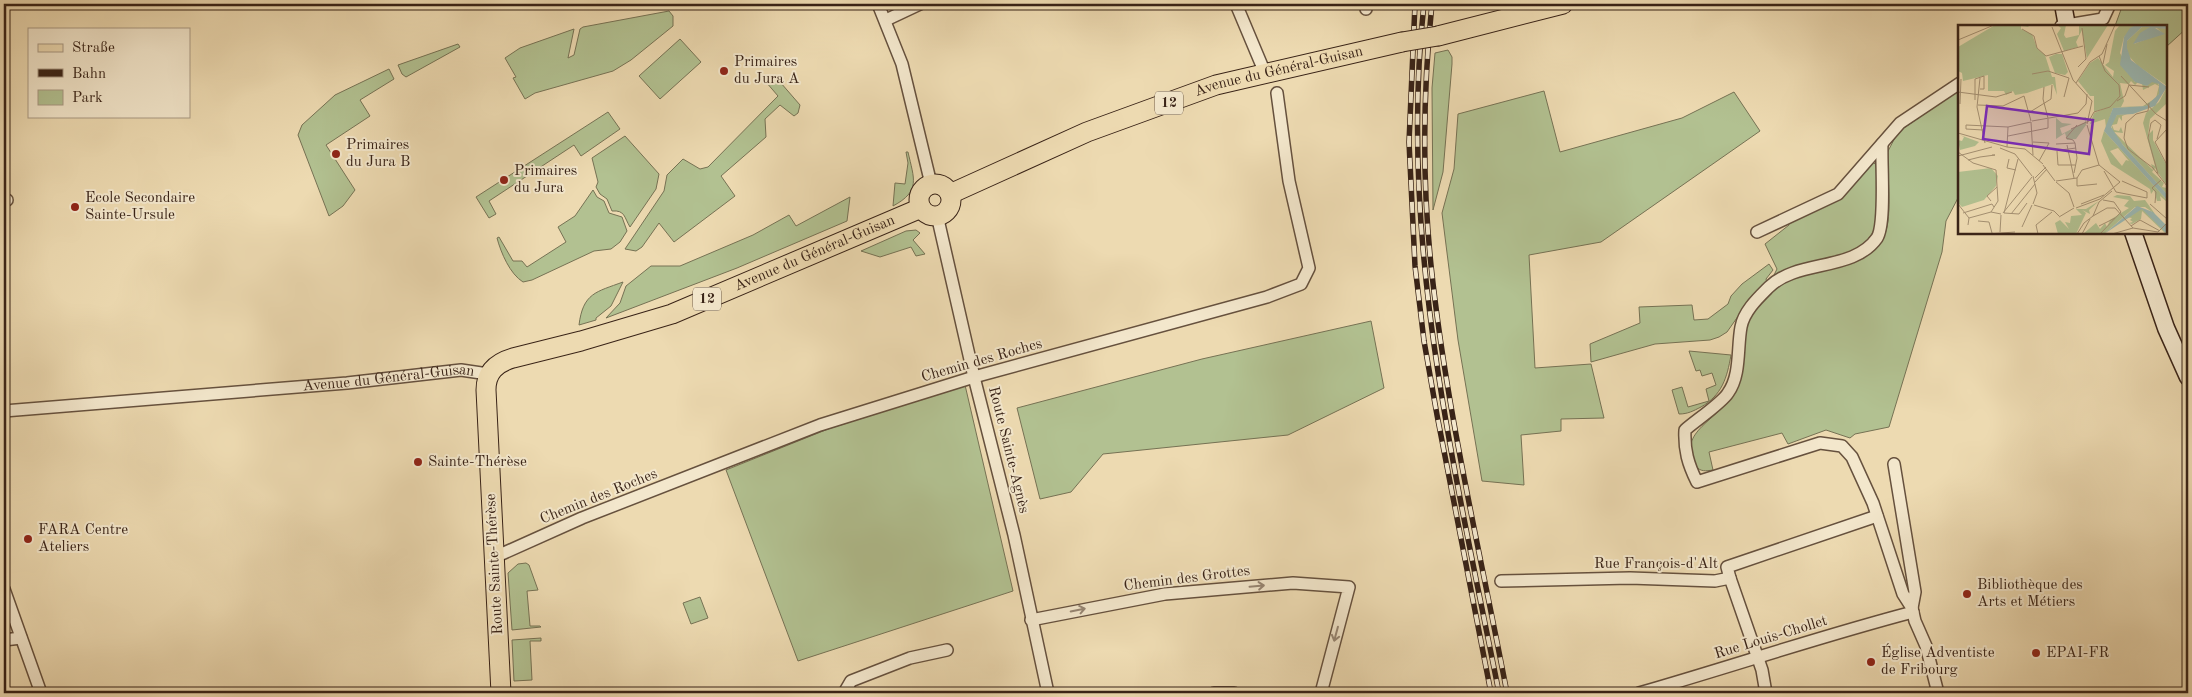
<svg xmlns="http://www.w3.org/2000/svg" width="2192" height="697" font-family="'Old Standard TT',serif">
<rect width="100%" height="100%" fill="#eddab1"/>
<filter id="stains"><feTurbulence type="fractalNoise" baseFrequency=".004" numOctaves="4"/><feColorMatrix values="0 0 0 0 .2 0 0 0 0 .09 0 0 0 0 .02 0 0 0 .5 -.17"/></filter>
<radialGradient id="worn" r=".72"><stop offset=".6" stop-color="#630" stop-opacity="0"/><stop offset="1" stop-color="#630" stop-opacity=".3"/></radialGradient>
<path fill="#b2c191" stroke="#767254" d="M2123,4H2188V27L2166,47V26H2115Z
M669,11L673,16V26L631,60L613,71L535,93L525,99L513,78L516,77L505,58L520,48L574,29L568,58L574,55L580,29L583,27Z
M680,39L701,62L660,99L639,76Z
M458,44L460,47L406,77L402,74L398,65Z
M1448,50L1452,57V64L1443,172L1433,210L1432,88L1435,53Z
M389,69L394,79L360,100L370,116L326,145L355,190L343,206L329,216L298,135L302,125L335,95Z
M774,75L800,105L798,113L794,116L780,105L765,119L766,137L721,176L735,196L674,242L659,223L642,247L636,251L625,249L664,191L667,175L683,159L700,169L708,167L778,96L766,82Z
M1959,90V196L1946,221L1942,252L1889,427L1855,434L1850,438L1826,430L1788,444L1782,433L1709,452L1713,470C1706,471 1700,472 1696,466C1675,434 1717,420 1730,398C1738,384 1742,364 1744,348C1745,341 1745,332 1747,325C1751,311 1766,295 1777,286C1807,262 1858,271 1882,239C1894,224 1887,174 1887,153L1898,132Z
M1544,91L1560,152L1682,118L1734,92L1760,131L1601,242L1529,255L1535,368L1591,364L1604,418L1561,419V431L1521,435L1524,485L1482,481L1458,340L1442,213L1454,169L1458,114Z
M608,112L620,129L581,156L574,145L489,201L496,214L489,218L476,197Z
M625,136L659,174L656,189L630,227C624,217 625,210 612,211L607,199L600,194L596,187L598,182L592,158Z
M906,152H908C914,179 921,191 893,206L895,183L905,184L908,163Z
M1872,161L1877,166C1878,185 1883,210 1875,228C1861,259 1825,257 1798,266C1789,268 1781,273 1773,277L1777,269L1765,244L1789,225L1788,223L1840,197Z
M593,190L597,197L604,201L609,213L622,217L627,231L620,242L611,249L594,251L532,280L523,282C510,274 501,253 497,238L499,237L513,261H522L527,267L566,242L558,227L575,216Z
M850,197L847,221L737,268L606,318L620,303L626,286L651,266H680L753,235L789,215L796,226Z
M916,230L920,233L913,240L925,254L916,256L911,247L880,257L861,251L906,231Z
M1769,264L1773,270L1766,279L1767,283L1753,295L1727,332L1719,337L1710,340L1655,344L1591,362L1590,344L1640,323L1639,307L1692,305L1694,320L1708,319L1728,304L1731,296L1742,284Z
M623,282L611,306L596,318V320L579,325C583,293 596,292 623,282Z
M1371,321L1384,388L1288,435L1103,454L1071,492L1040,499L1017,408L1202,359Z
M1689,351L1731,355C1727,378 1722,395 1701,407C1693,411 1688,414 1679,414L1672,390L1682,387L1688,407L1709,401L1706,389L1716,385L1712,373L1702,376L1700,370L1696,371Z
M965,385L1013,591L798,661L726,470L828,429Z
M526,563L529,565L538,590L527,591L530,626H540L541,627L512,630L508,573L518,564Z
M700,597L708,618L691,624L683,603Z
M541,638V641H530L532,680L514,681L512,640Z"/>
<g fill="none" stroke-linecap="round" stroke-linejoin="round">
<g stroke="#66513e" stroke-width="14">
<g id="minor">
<path d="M878,4L902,64L931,184"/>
<path d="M1236,4L1265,73"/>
<path d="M1366,4V9"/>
<path d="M886,20L920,4"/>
<path d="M2061,26L2103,19L2110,4"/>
<path d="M1882,144C1881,163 1886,224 1877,238C1853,272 1798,259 1769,287C1758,298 1744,311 1741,327C1737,348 1741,375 1728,393C1722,403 1695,421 1685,430C1684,450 1688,464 1697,482L1820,443L1842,446L1852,457L1873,503L1903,594L1912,608L1915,621L1926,646L1938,693"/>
<path d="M4,200H7"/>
<path d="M937,215L974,377L1014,535L1048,693"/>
<path d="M1757,232L1838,194L1900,123L1960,83"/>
<path id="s1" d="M4,411L347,383L461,370L488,374"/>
<path d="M1894,464L1915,592L1912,608"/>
<path d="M495,557L582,518L820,425L974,377L1267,297L1301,284L1309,268L1289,181L1277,93"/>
<path d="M1730,578L1762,670L1766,693"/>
<path d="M1501,581L1630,578L1715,581L1730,578L1727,567L1877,516"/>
<path d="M4,589L41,693"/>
<path d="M1031,620L1165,594L1293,583L1349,587L1321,693"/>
<path d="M4,640L21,638"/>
<path d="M844,693L851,681L910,658L947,650"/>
<path d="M1214,693H1234"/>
<path d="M1639,693C1730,667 1821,636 1913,612"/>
</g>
</g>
<g stroke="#392317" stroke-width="19">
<path id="secondary" d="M2063,4L2067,26
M2133,232L2166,328L2188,377"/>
</g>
<g stroke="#392317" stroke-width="21">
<g id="primary">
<path d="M1438,36L1563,4"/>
<circle cx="935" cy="200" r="16"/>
<path id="s2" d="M950,194L1087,132L1216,85L1402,42"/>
<path id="s3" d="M501,693L486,390C486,372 496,363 513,358L581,341L672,314L921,208"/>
</g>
</g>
<use href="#minor" stroke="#f3e7cc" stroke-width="11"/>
<use href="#secondary" stroke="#f3e7cc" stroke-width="16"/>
<use href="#primary" stroke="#eddab1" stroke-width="19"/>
<g stroke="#392317" stroke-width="5.5">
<path id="rail" d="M1415,4L1409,142L1415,266L1424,341L1437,415L1491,693
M1424,4C1398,238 1454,465 1499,693
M1432,4C1423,90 1422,178 1431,265C1446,409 1480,551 1507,693"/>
</g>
<use href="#rail" stroke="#f3e7cc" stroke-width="4" stroke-dasharray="11" stroke-linecap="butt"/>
<g stroke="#392317" stroke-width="21" stroke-linecap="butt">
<path id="primary-bridge" d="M1402,42L1438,36"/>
</g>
<use href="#primary-bridge" stroke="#eddab1" stroke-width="19"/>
</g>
<defs><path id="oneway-shaft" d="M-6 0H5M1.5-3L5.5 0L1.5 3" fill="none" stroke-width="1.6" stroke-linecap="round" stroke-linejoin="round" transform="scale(1.25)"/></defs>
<g stroke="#968572">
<use href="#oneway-shaft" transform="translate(1257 586) rotate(-5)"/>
<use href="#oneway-shaft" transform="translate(1078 610) rotate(-11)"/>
<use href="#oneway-shaft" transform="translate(1336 634) rotate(105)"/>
</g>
<g fill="#8f2418" stroke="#f3e7cc" stroke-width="2">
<circle cx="724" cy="71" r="5"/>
<circle cx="336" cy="154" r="5"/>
<circle cx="504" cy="180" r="5"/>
<circle cx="75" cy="207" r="5"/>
<circle cx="418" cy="462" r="5"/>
<circle cx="28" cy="539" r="5"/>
<circle cx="1967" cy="594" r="5"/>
<circle cx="2036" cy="653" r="5"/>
<circle cx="1871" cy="662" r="5"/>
</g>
<g text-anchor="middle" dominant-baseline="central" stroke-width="4" stroke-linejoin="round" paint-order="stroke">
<g fill="#f3e7cc" stroke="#715e4d" stroke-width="1">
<rect x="1155" y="91.5" width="28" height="23" rx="4"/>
<rect x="693" y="287.5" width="28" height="23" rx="4"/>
</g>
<g font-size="14" font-weight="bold" fill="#392317">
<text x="1169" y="103">12</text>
<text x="707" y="299">12</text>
</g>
<g font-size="15" fill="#392317" stroke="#f3e7cc" text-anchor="start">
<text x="734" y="62">Primaires<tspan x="734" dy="17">du Jura A</tspan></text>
<text x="346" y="145">Primaires<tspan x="346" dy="17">du Jura B</tspan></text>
<text x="514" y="171">Primaires<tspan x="514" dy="17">du Jura</tspan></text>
<text x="85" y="198">Ecole Secondaire<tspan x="85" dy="17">Sainte-Ursule</tspan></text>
<text x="428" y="462">Sainte-Thérèse</text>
<text x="38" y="530">FARA Centre<tspan x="38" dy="17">Ateliers</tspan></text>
<text x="1977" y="585">Bibliothèque des<tspan x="1977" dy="17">Arts et Métiers</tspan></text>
<text x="1881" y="653">Église Adventiste<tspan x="1881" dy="17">de Fribourg</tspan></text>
<text x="2046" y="653">EPAI-FR</text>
</g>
<g font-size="15" fill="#392317" stroke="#f3e7cc">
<text stroke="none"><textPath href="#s2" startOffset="352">Avenue du Général-Guisan</textPath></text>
<text stroke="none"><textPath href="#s3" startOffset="669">Avenue du Général-Guisan</textPath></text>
<text transform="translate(982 361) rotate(-16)">Chemin des Roches</text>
<text stroke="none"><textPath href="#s1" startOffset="386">Avenue du Général-Guisan</textPath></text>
<text transform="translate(1008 450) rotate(76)">Route Sainte-Agnès</text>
<text transform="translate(599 497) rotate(-22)">Chemin des Roches</text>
<text transform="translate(495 564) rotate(-93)">Route Sainte-Thérèse</text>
<text x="1656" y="564">Rue François-d'Alt</text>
<text transform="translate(1187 579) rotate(-7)">Chemin des Grottes</text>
<text transform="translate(1771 638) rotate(-17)">Rue Louis-Chollet</text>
</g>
</g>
<g transform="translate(1958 25)">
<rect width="209" height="209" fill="#eddab1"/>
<path d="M37,0H69L71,2L63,1V4L74,9L79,23L87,30L94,52H97L99,70L95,59L69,68L57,70L55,66L48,70L46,66H30V50L5,56L4,48L0,46V22ZM99,0H108L106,10L108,13L121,10V0H150L129,33L124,5L118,17L120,22L113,24L110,14L113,24L106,26L99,9L103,3ZM178,0L166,12L162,28L177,57H180L177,60L173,56L171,59L162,58L166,76L163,82L185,81L198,73L201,61L197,59L185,65L184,58L189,61L192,57H199L202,62L201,69L198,74L188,81L155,83L148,103L147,94L132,99L136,88L148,83L136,87V71H132L120,56L132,38L140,33L155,52L156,46L147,40L151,37L157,6L161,1ZM184,2H193L176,19L204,8L198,2L209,4V61L179,40L169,29V16ZM98,29H104L110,47L107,50L97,48L91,32ZM209,62V78L192,94L190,110L195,105V115L209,141V157L207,158L197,143L194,147L206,158L204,162L209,163V169L165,120L155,107L153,99L159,90L169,89L164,91V96L161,92L159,99L154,100L156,105L161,106L163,102L165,108L156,107L195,145L193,139L197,141L185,98L188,88L201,77ZM128,92V100L118,114L109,115L107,108L98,114V93L104,98L114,99L102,103L104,109L127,97L128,93L123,94ZM146,106L209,175V177L202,171L203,176H199L196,165L193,169L192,164L153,139L143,116ZM160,123L171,136L168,135L164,141L152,126ZM2,110L21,117L17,121L2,125L0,115L4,116L6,112ZM33,143L40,151L38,161L26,175L4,182L0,178V147ZM159,170L172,171L176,176L187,175L197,189L187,182H177L146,209H125L138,198L142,204L147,198L149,202L152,195L171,183L166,181L171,175L155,172ZM141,176L131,185L132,189L124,185L128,188L118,209H100L97,198L102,195L111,204L107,197L112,198L113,191L124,190L118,184H128ZM179,183L186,184L196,193L208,205L207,208L184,186L183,194L174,199L171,198L175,197L172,195L174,193L168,192Z" fill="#b2c191" fill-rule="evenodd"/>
<path d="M178,0H209V4L197,3L207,9L175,19L182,8L192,2H184L169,16V23L173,35L209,62L197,81L175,89L159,90L153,102L165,120L209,169V175L146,106L155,83L188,81L201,69V59L194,57L189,61L177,57L162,40L166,12L172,3ZM179,181L195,187L209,201V209L184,184L146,209Z" fill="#9bb9b4"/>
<path fill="none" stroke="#a59173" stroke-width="1" d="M94,2L115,55L134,76L129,99M64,4L76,11L79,23L88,31L125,21M0,15L36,0M145,39L149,19M120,42L128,34L124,3M74,49L90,46L111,53M163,51L198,89L209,96M22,53L19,82L27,118M17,54L26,51V64H22M118,58L132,37L144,29L157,0M86,62L85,74L90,93M0,67L38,72L54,67M66,71L73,96M106,72L111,53M17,75V54M159,76L167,71L171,60L191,62M191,78L190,86L178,89L168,98L166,113L170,124L195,143L209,161M2,79L3,54M20,80L45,81L66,71M72,87L93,74L94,60M74,96L120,88L128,79L129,69M73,97L75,130M129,100L141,140L162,157M8,104V100L50,102M8,104L25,105M113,104L131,96L136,87L152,82L162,71L161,60L147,46L141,31M209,104L197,117L209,140M0,108L49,122L50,102L73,97M50,111L90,103V94M199,114L203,100L197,95L193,98L190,113L200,149M75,117L91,118L81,136M117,118L115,115L108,113L119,100M98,119L117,118M109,120L116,153M49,122L67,124L85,139M42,123L57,129L74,151M103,125L118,123M99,126L100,140H117M0,127L15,138L38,145L40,176L33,187L43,189M0,131L34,122M51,134L49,143L58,145M60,134L46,188L61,189L69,178M10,135L22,132L37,130H34M85,140L97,156M146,146L158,167L189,173V167M116,148L119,133L117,118M77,153L88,142M119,153V161L139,159M98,156L119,153L124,145L141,140M164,156L189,167M77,157L89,144M98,157L111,168L116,182M33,176L29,171L39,162M197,178L198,167L194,163L203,155M0,179L11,193L10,200M75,179L79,168L75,151M123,179L146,170M192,179L209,194M76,180L96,186L101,191M118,183L142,174L162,157M157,183L175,203L200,207L209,198M5,188L34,179L36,182M45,188L74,152M53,189L77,159M135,191L141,177L154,166M135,191L149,183H157M101,192L116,183M11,193L33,187M20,196L31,197L34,208M141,201L157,193M173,201L182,195L202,206M64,202L74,180M42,207L43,190M30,209L57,207M80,209L78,200L94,187M119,209L126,198L135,191M124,209L132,194M142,209L163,187L156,177L145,175M154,209L175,203"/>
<path fill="#7b2cbf" fill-opacity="0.15" stroke="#7b2cbf" stroke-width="2.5" d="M29,81L135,95L131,129L25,114Z"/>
<rect width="209" height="209" fill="none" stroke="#392317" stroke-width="2.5"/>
</g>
<rect width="2192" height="697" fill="none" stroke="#eddab1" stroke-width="20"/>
<rect x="5" y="5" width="2182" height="687" fill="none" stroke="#392317" stroke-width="2.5"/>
<rect x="10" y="10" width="2172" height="677" fill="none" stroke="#392317"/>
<rect x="28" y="28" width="162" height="90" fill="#f3e7cc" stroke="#a99984"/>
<rect x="38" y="44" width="25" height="8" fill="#eddab1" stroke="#a99984"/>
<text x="72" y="52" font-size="15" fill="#392317">Straße</text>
<rect x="38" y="69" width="25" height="8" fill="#392317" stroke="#a99984"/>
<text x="72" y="78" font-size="15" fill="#392317">Bahn</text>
<rect x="38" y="90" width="25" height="15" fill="#b2c191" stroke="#a99984"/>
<text x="72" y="102" font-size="15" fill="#392317">Park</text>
<rect width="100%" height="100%" filter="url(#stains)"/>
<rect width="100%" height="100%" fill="url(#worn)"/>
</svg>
